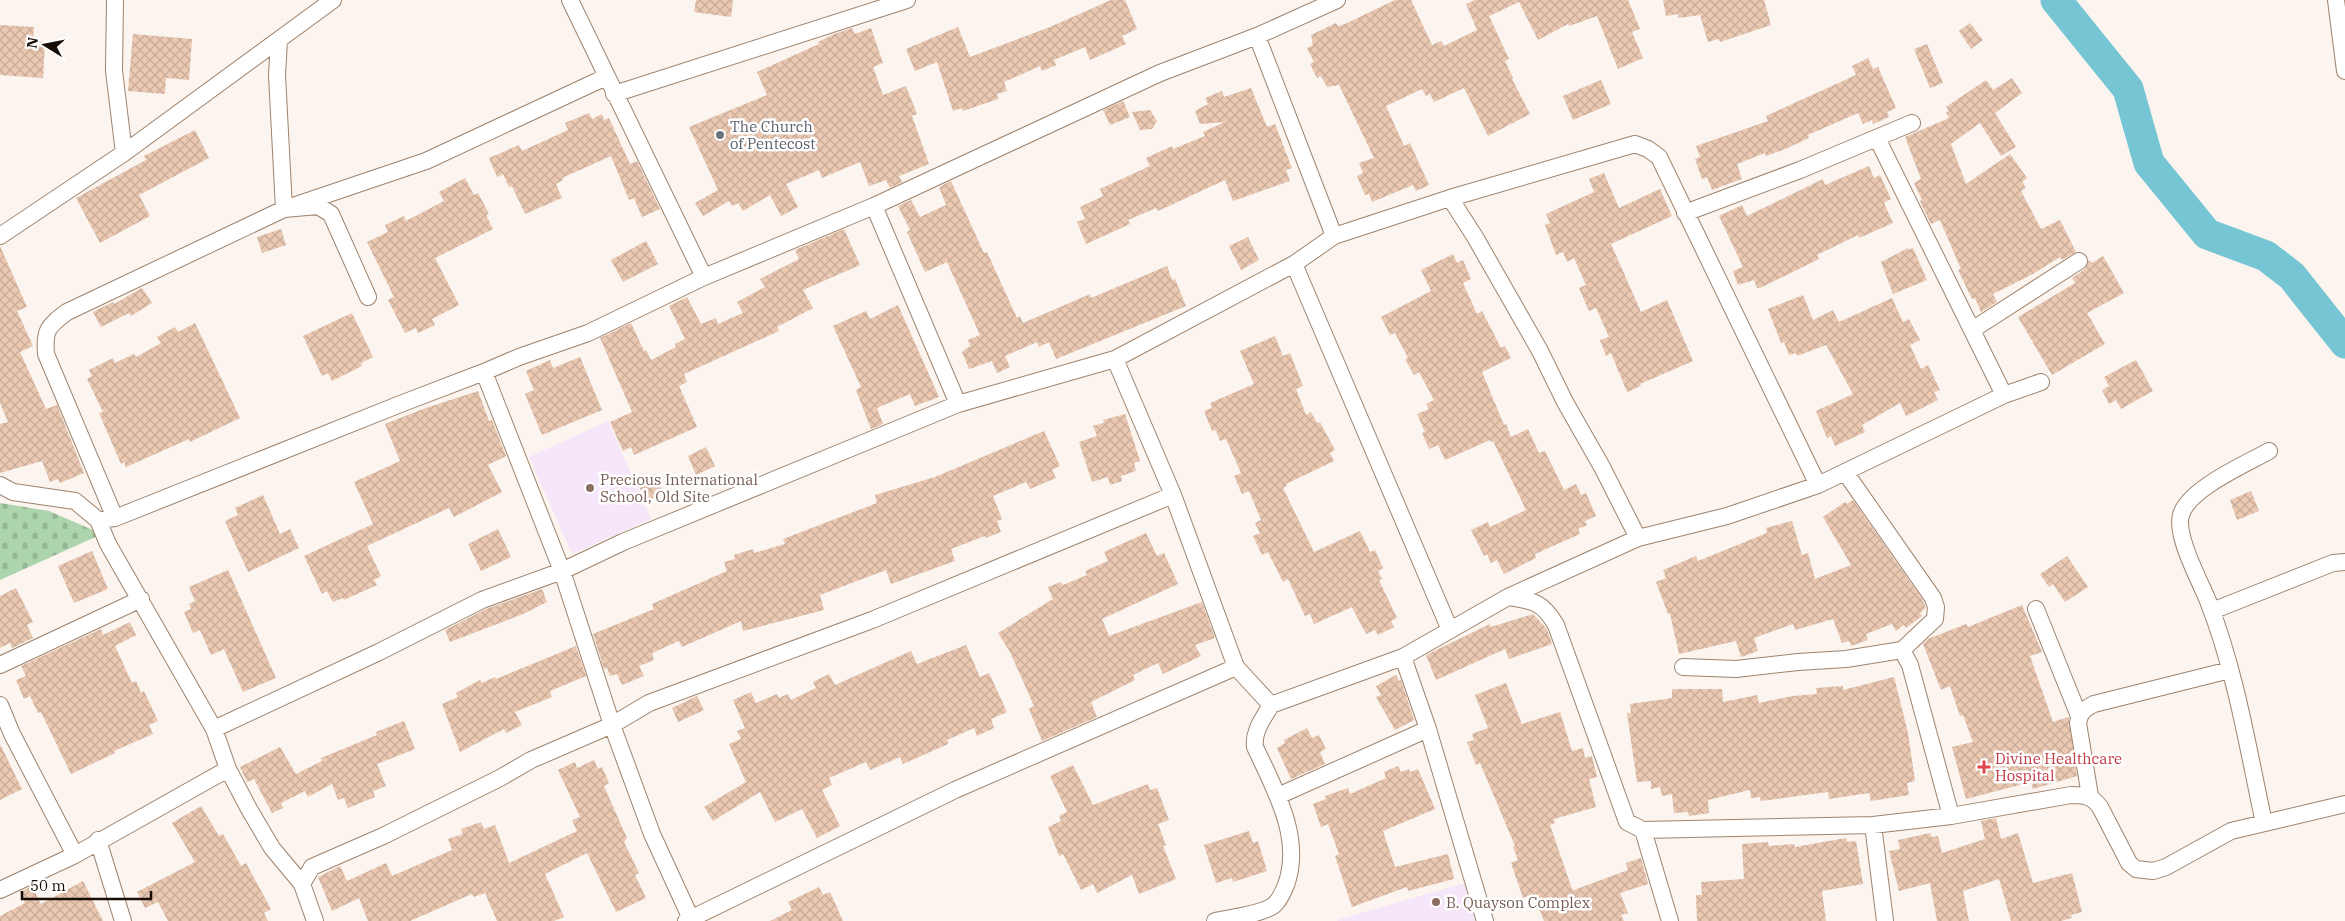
<svg xmlns="http://www.w3.org/2000/svg" width="2345" height="921" font-family="'IBM Plex Serif',serif">
<defs>
<pattern id="cemetery-stones" width="16" height="16" patternUnits="userSpaceOnUse" patternTransform="scale(1.25)"><rect width="16" height="16" fill="#add5ad"/><path d="M2 7V4a2 2 0 0 1 4 0v3zM10 15v-3a2 2 0 0 1 4 0v3z" fill="#94b693"/></pattern>
<pattern id="building-cross-hatch" width="8" height="8" patternUnits="userSpaceOnUse" patternTransform="scale(1.25)"><rect width="8" height="8" fill="#eac8b2"/><path d="M0 0l8 8M0 8l8-8" fill="none" stroke="#c8ab98"/></pattern>
</defs>
<rect width="100%" height="100%" fill="#fbf4ef"/>
<path fill="#f5e6f9" d="M608,421L651,519L572,554L529,457Z
M1465,883L1475,921H1338L1337,920Z"/>
<path fill="url(#cemetery-stones)" d="M0,503L49,511L102,534L0,580Z"/>
<g fill="none" stroke-linecap="round" stroke-linejoin="round">
<path stroke="#76c5d4" stroke-width="31" d="M2056,0L2128,89L2149,163L2207,234L2266,256L2292,276L2345,343"/>
</g>
<path fill="url(#building-cross-hatch)" d="M696,0H733L731,17L694,12Z
M1111,0H1125L1137,29L1122,36L1126,44L1090,60L1085,47L1054,60L1056,65L1042,71L1040,66L1004,82L1007,91L997,94L998,99L963,111L962,108L953,111L937,62L915,71L906,49L958,27L970,57L1050,27Z
M1395,0H1411L1432,45L1441,41L1444,46L1477,30L1466,4L1475,0H1628L1640,29L1632,32L1643,58L1618,69L1597,16L1569,26L1568,24L1538,40L1519,2L1489,16L1509,59L1505,61L1513,78L1512,79L1530,114L1488,136L1464,88L1434,102L1430,94L1426,96L1422,89L1386,106L1404,146L1410,143L1429,185L1416,191L1413,185L1372,202L1369,194L1365,195L1357,176L1363,173L1359,163L1374,158L1339,85L1327,87L1321,76L1317,78L1310,64L1314,62L1307,48L1313,45L1311,35L1336,23L1338,26L1345,24Z
M1663,0H1764L1771,25L1720,42L1719,39L1708,42L1700,15L1678,18V14L1666,16Z
M1970,23L1983,40L1971,49L1959,31Z
M0,25L34,27L33,41L45,42L43,78L0,75Z
M852,28L855,34L871,28L883,63L873,67L883,95L906,86L917,114L912,116L929,164L899,176L902,182L890,188L886,180L869,186L860,162L822,178L819,170L786,184L798,207L781,216L770,195L743,211L738,203L732,206L729,201L703,216L695,203L718,190L689,127L767,95L757,72L819,44L818,42L834,34Z
M133,34L192,39L189,80L166,78L165,94L128,91Z
M1927,44L1943,83L1930,88L1914,49Z
M1868,58L1873,69L1878,67L1896,108L1887,112L1889,117L1873,124L1872,120L1863,124L1858,113L1808,135L1809,138L1783,150L1766,156L1765,153L1737,164L1742,179L1712,190L1707,177L1702,179L1695,159L1700,157L1696,146L1768,121L1766,116L1856,75L1852,66Z
M2012,78L2022,93L1995,113L2016,147L2001,156L1980,123L1951,144L1966,184L2010,154L2027,178L2022,182L2026,188L2021,191L2041,229L2060,220L2076,252L2062,260L2060,257L2031,275L1993,294L1997,302L1981,312L1975,298L1972,299L1958,270L1961,269L1940,220L1931,224L1923,208L1920,201L1922,200L1914,183L1921,179L1905,137L1949,118L1946,113L1949,111L1946,107L1986,80L1993,90Z
M1601,80L1611,104L1573,120L1563,96Z
M1251,88L1267,127L1275,124L1292,168L1286,170L1290,181L1233,201L1225,180L1158,211L1156,208L1128,220L1130,224L1086,244L1077,222L1085,219L1080,207L1103,196L1100,189L1150,166L1146,158L1172,146L1173,149L1205,136L1203,132L1225,122L1200,124L1195,111L1208,104L1205,98L1222,91L1224,97Z
M1123,101L1130,117L1110,125L1103,110Z
M1150,110L1157,121L1152,129L1140,130L1132,112Z
M589,113L592,119L602,114L604,120L609,118L630,164L637,161L660,209L642,217L634,198L629,200L611,156L562,178L563,180L556,184L562,198L525,214L512,186L509,187L503,174L497,177L489,158L519,145L522,151L568,130L565,123Z
M195,130L209,158L139,195L150,216L100,243L76,198L146,160L144,156Z
M1869,166L1874,178L1880,175L1891,199L1884,203L1893,223L1859,238L1858,235L1817,255L1819,259L1760,288H1757L1754,280L1738,285L1733,271L1743,267L1719,216L1742,205L1747,216L1823,179L1825,185Z
M1604,173L1619,208L1660,189L1672,216L1611,244L1641,312L1667,300L1693,361L1640,384L1641,386L1627,392L1611,353L1606,356L1600,340L1609,337L1596,308L1589,311L1579,288L1586,285L1574,258L1567,262L1563,252L1556,255L1545,225L1550,223L1546,214L1594,192L1589,179Z
M465,178L474,195L478,193L489,214L486,215L493,229L435,258L459,305L432,319L435,325L418,333L416,328L405,333L388,300L394,297L367,242L388,232L385,225L404,216L406,221L444,201L439,192Z
M951,181L984,253L987,252L1017,318L1020,316L1023,323L1090,294L1091,298L1167,266L1172,280L1175,279L1186,306L1056,359L1049,342L1039,347L1037,342L1005,356L1010,367L997,373L992,361L969,369L962,352L970,346L968,340L980,335L947,262L925,272L907,232L910,230L898,206L911,200L920,217L946,205L939,187Z
M281,229L286,245L262,253L257,237Z
M844,229L860,265L803,290L813,308L777,327L779,331L684,374L687,382L679,386L697,427L634,455L631,447L623,451L610,422L632,412L600,338L631,323L644,351L646,350L651,360L676,347L675,344L685,339L669,306L687,297L701,324L716,318L718,324L743,313L737,302L765,287L760,279L799,259L795,250Z
M1248,237L1259,260L1241,270L1229,246Z
M646,241L658,264L623,282L611,260Z
M0,246L27,307L17,311L33,346L20,352L46,409L57,405L84,473L60,483L58,479L50,482L42,461L0,473V424L8,422L0,403Z
M1908,248V250L1913,248L1927,280L1893,294L1881,262Z
M1453,254L1457,263L1463,260L1471,279L1463,283L1477,314L1482,311L1501,348L1505,346L1511,358L1482,372L1504,425L1506,424L1511,437L1528,429L1539,453L1545,451L1564,490L1576,484L1581,495L1586,493L1596,516L1585,521L1587,525L1578,529L1580,534L1535,554L1536,558L1504,574L1497,560L1491,563L1487,554L1484,556L1471,530L1488,522L1490,527L1526,510L1493,441L1491,442L1490,440L1445,460L1438,445L1429,449L1422,433L1425,432L1417,414L1429,409L1426,404L1434,400L1419,372L1414,375L1405,359L1408,358L1395,333L1390,335L1381,317L1431,291L1421,270Z
M2103,256L2124,293L2087,313L2105,344L2052,375L2018,317L2075,283L2072,278L2085,269L2089,260L2092,263Z
M142,288L152,303L131,316L129,313L101,327L93,312L113,302L114,304Z
M1803,295L1813,320L1833,310L1839,322L1892,298L1903,322L1909,319L1920,340L1910,345L1921,369L1928,365L1940,390L1934,392L1938,400L1906,416L1900,403L1862,425L1865,432L1835,446L1831,436L1827,438L1816,411L1853,394L1826,345L1797,356L1796,353L1789,355L1784,342L1781,343L1768,309Z
M898,305L939,397L915,406L910,394L877,408L883,424L871,429L856,390L861,387L833,326L866,311L870,319Z
M352,313L373,357L361,363L362,366L332,381L328,373L322,376L303,336Z
M195,323L240,418L190,442L189,439L126,467L124,462L121,464L99,413L103,412L87,379L92,376L89,370L113,358L115,363L134,354L136,357L161,343L157,337L175,327L178,332Z
M1275,336L1283,356L1290,353L1303,386L1296,389L1306,415L1311,412L1317,423L1320,422L1335,450L1330,453L1334,461L1286,484L1287,486L1283,488L1314,552L1360,531L1370,552L1375,550L1383,568L1378,571L1382,579L1379,580L1397,618L1391,621L1394,627L1378,635L1375,630L1366,634L1352,607L1314,624L1310,614L1305,616L1288,579L1283,582L1268,552L1262,555L1253,536L1260,533L1255,523L1261,520L1249,491L1242,494L1234,476L1241,473L1226,439L1220,441L1216,430L1212,431L1204,411L1212,408L1210,403L1254,384L1240,351Z
M580,357L602,410L542,435L525,394L534,390L526,371L550,360L553,368Z
M2136,360L2153,391L2121,409L2116,400L2109,404L2102,390L2109,386L2104,377Z
M478,391L489,421L492,420L506,456L488,465L502,492L454,517L449,508L367,546L381,576L374,580L377,585L344,600L343,598L333,602L327,591L322,594L304,556L373,524L354,482L400,461L385,424L423,409Z
M1125,414L1140,461L1134,463L1136,471L1121,476L1122,481L1110,485L1108,477L1092,482L1079,442L1097,436L1093,426L1104,423L1103,420Z
M1044,431L1060,466L1052,470L1056,478L1030,489L1026,482L993,496L1002,519L997,521L1001,532L986,538L985,536L951,549L955,561L891,584L886,570L820,595L824,610L743,631L741,621L682,647L679,641L652,653L654,660L639,666L644,676L622,685L617,674L610,676L607,668L604,669L593,634L654,609L652,604L727,571L724,562L735,559L734,555L753,549L754,553L785,544L783,539L877,503L875,495L935,477Z
M706,447L715,466L696,475L688,456Z
M654,474L664,493L646,502L637,482Z
M2251,491L2259,511L2237,520L2230,500Z
M263,495L280,534L290,529L299,548L248,572L225,521L238,515L235,508Z
M1853,500L1922,599L1926,608L1920,613L1922,616L1906,628L1904,625L1896,631L1892,624L1866,634L1868,640L1851,646L1849,641L1842,643L1833,619L1795,630L1793,624L1754,638L1758,651L1741,657L1736,641L1679,654L1670,614H1668L1656,582L1666,578L1663,570L1696,556L1698,561L1767,533L1766,528L1792,521L1802,555L1808,553L1815,579L1851,565L1823,517L1845,502L1847,504Z
M498,529L511,557L481,571L468,544Z
M1146,533L1157,556L1164,553L1178,584L1102,619L1109,636L1202,602L1215,638L1195,645L1201,656L1163,674L1158,663L1133,675L1135,680L1091,702L1097,717L1042,741L1029,709L1034,706L1010,652L998,633L1053,599L1048,587L1061,582L1063,585L1087,575L1085,571L1108,561L1104,552Z
M92,551L108,589L74,603L58,566Z
M2067,556L2088,587L2065,602L2053,584L2049,587L2040,574Z
M228,570L276,678L243,692L224,649L211,655L200,630L193,633L184,612L191,609L189,604L195,601L189,587Z
M16,588L33,622L27,625L33,638L12,648L10,643L0,648V596Z
M542,589L547,602L523,614L450,642L445,630L486,609Z
M2022,605L2042,652L2030,656L2053,722L2068,717L2069,719L2077,776L2033,789L2031,782L1966,799L1952,747L1973,742L1963,715L1960,716L1950,686L1941,690L1923,644L1928,639L1966,624L1968,627Z
M1533,614L1547,629L1552,644L1509,659L1505,649L1436,680L1426,655L1490,624L1491,627Z
M130,622L136,635L115,646L132,683L136,681L141,693L144,691L158,721L149,725L153,734L114,751L115,753L71,774L41,712L38,713L30,696L24,699L16,680L26,676L21,666L101,629L103,635Z
M966,645L980,677L989,673L1007,712L991,719L994,728L977,736L974,728L947,740L948,744L903,764L900,757L870,770L866,762L829,778L832,785L822,790L840,826L817,838L802,809L775,822L760,792L713,821L704,807L746,782L729,744L741,739L737,731L745,728L733,700L751,692L756,703L777,694L779,698L788,694L791,700L816,688L813,682L829,674L835,685L911,651L917,664Z
M576,646L586,676L550,691L552,697L515,712L522,725L506,733L504,729L460,752L442,704L458,697L456,693L480,680L482,683L495,677L496,679Z
M1396,675L1399,681L1401,680L1414,720L1395,730L1376,697L1381,695L1376,686Z
M1894,677L1908,733L1915,781L1907,783L1909,795L1871,801L1869,793L1829,799L1828,792L1761,801L1760,797L1751,798L1750,790L1708,800L1709,813L1689,816L1688,812L1674,813L1672,794L1662,796L1660,787L1651,789V781L1637,782L1627,713H1631L1630,704L1672,698V689H1722L1723,702L1757,695L1759,703L1792,696L1817,694L1816,688L1843,686V690Z
M1506,683L1522,724L1560,712L1572,751L1583,748L1585,758L1592,756L1597,777L1589,779L1596,807L1554,819L1555,823L1550,825L1572,889L1574,890L1628,870L1626,863L1641,858L1648,884L1620,893L1628,913L1621,915L1624,921H1544L1533,894L1523,898L1511,863L1518,860L1513,847L1515,846L1480,763L1476,765L1467,742L1474,740L1472,734L1488,728L1475,695Z
M697,696L704,710L678,722L672,708Z
M404,721L415,749L377,764L386,786L373,791L375,797L348,808L344,798L338,800L332,784L308,797L305,791L281,803L283,808L272,813L254,779L247,782L240,767L280,747L296,774L322,761L321,758L377,735L376,732Z
M1307,728L1312,738L1319,735L1326,749L1320,752L1325,764L1291,779L1277,748L1285,743L1284,740Z
M0,744L22,789L0,800Z
M594,760L598,769L602,767L609,783L604,786L627,838L624,842L639,873L635,875L646,898L616,912L587,853L545,874L564,917L554,921H497L485,893L474,897L472,894L410,921H368L359,898L332,911L318,877L340,866L347,881L386,863L392,876L452,850L448,839L463,834L461,829L481,822L484,829L495,825L509,863L577,831L572,820L580,817L558,770L575,762L577,768Z
M1073,765L1093,805L1148,784L1150,790L1157,788L1169,820L1158,824L1166,845L1163,846L1176,879L1139,894L1132,875L1097,893L1093,884L1081,890L1063,854L1059,856L1048,827L1061,821L1059,816L1067,812L1050,776Z
M1398,766L1401,772L1409,769L1410,772L1418,769L1435,809L1383,831L1395,867L1448,854L1454,879L1408,891L1407,887L1352,907L1335,856L1339,854L1328,824L1321,827L1313,804L1326,799L1325,796L1348,788L1350,794L1386,778L1384,772Z
M201,806L219,836L223,834L241,866L246,863L271,909L264,913L268,921H168L158,902L145,908L137,892L195,862L172,823Z
M1996,818L2001,839L2018,833L2033,883L2072,873L2082,912L2071,915L2072,918L2061,921H2011L1999,879L1963,891L1969,921H1937L1930,883L1899,891L1889,851L1900,849L1898,840L1930,833L1932,837L1938,836L1942,853L1985,839L1981,821Z
M1249,831L1253,843L1258,841L1267,871L1233,882L1232,878L1216,883L1204,845Z
M1846,838L1847,842L1856,841L1863,884L1822,891L1826,921H1697L1696,895H1702L1701,882L1744,879L1742,844L1768,842L1769,846L1794,844L1795,847Z
M83,881L103,921H0V916L25,903L20,892L32,886L41,904Z
M819,887L823,895L830,892L843,921H770L792,910L788,902Z"/>
<g fill="none" stroke-linecap="round" stroke-linejoin="round">
<g stroke="#9f836c" stroke-width="18">
<path id="street" d="M115,0L114,71L124,153
M570,0L704,277
M2336,0L2345,71
M1257,36L1334,236
M279,40L277,75L284,209L318,206L331,214L368,297
M614,94L907,0
M1877,138L2004,395
M1450,198L1475,237L1540,351L1565,402L1602,467L1638,538
M874,206L958,404
M1685,213L1800,170L1912,123
M0,236L124,153L333,0
M1294,264L1450,630
M1972,330L2079,261
M1115,359L1173,495L1236,667L1271,705C1263,719 1253,731 1255,747C1275,790 1303,838 1286,885C1283,892 1280,900 1274,905C1263,914 1230,918 1215,921
M484,372L562,571L612,725L652,834L692,921
M1845,472L1933,598L1936,607L1935,619L1902,650L1910,665L1951,816
M0,485L13,492L75,501L98,520L108,544L214,729L228,769L249,809L272,848L302,884L315,921
M115,518L46,354C44,330 48,326 67,312L284,209L426,161L606,77
M98,520L115,518L403,403L484,372L519,357L588,333L704,277L874,206L1160,73L1257,36L1337,0
M1508,597C1533,601 1542,601 1556,625L1627,822L1643,830L1873,825L1951,816L2071,795C2085,795 2092,796 2100,807L2129,863L2136,869L2153,871L2166,867L2231,831L2345,804
M2036,609L2079,716
M2212,611L2333,563L2345,562
M1403,657L1428,729L1485,921
M0,665L141,599
M1683,667L1736,669L1798,662L1846,659L1902,650
M0,705L12,734L75,855
M1271,705L1403,657L1508,597L1638,538L1727,516L1818,485L2004,395L2041,382
M214,729L379,652L482,600L562,571L623,542L958,404L1115,359L1294,264L1334,236L1450,198L1635,144L1648,149L1659,157L1818,485
M1278,796L1428,729
M2090,796L2078,723C2080,712 2084,709 2094,704L2230,670
M2264,823C2248,749 2236,672 2208,601C2200,581 2175,536 2181,515C2188,489 2246,464 2269,451
M1873,825L1885,921
M1643,830L1670,921
M98,840L123,921
M302,884L312,867L383,836L500,778L531,760L612,725L649,703L872,620L1173,495
M0,890L75,855L228,769
M686,921L955,790L1236,667"/>
</g>
<use href="#street" stroke="#fff" stroke-width="16"/>
</g>
<circle fill="#6b7280" stroke="#fff" stroke-width="2" cx="720" cy="135" r="5"/>
<g fill="#8d6e63" stroke="#fff" stroke-width="2">
<circle cx="590" cy="488" r="5"/>
<circle cx="1436" cy="902" r="5"/>
</g>
<path fill="#e0444e" stroke="#fff" stroke-width="2" d="M1981.5 759.5h5v5h5v5h-5v5h-5v-5h-5v-5h5z"/>
<g text-anchor="middle" dominant-baseline="central" stroke-width="5" stroke-linejoin="round" paint-order="stroke">
<g font-size="15" fill="#5b616d" stroke="#fff" text-anchor="start">
<text x="730" y="126">The Church<tspan x="730" dy="17">of Pentecost</tspan></text>
</g>
<g font-size="15" fill="#785e54" stroke="#fff" text-anchor="start">
<text x="600" y="479">Precious International<tspan x="600" dy="17">School, Old Site</tspan></text>
<text x="1446" y="902">B. Quayson Complex</text>
</g>
<g font-size="15" fill="#be3a42" stroke="#fff" text-anchor="start">
<text x="1995" y="758">Divine Healthcare<tspan x="1995" dy="17">Hospital</tspan></text>
</g>
</g>
<g transform="translate(45 45) rotate(280)" stroke="#ffffff" stroke-width="4" paint-order="stroke">
<path d="M0-4L9 19L0 12L-9 19Z" fill="#180d05"/>
<text y="-8" font-size="14" font-weight="bold" text-anchor="middle" fill="#180d05">N</text>
</g>
<path d="M22 891v8h129v-8" fill="none" stroke="#180d05" stroke-width="2.5"/>
<text x="30" y="891" font-size="15" fill="#180d05" stroke="#ffffff" stroke-width="4" paint-order="stroke">50 m</text>
</svg>
